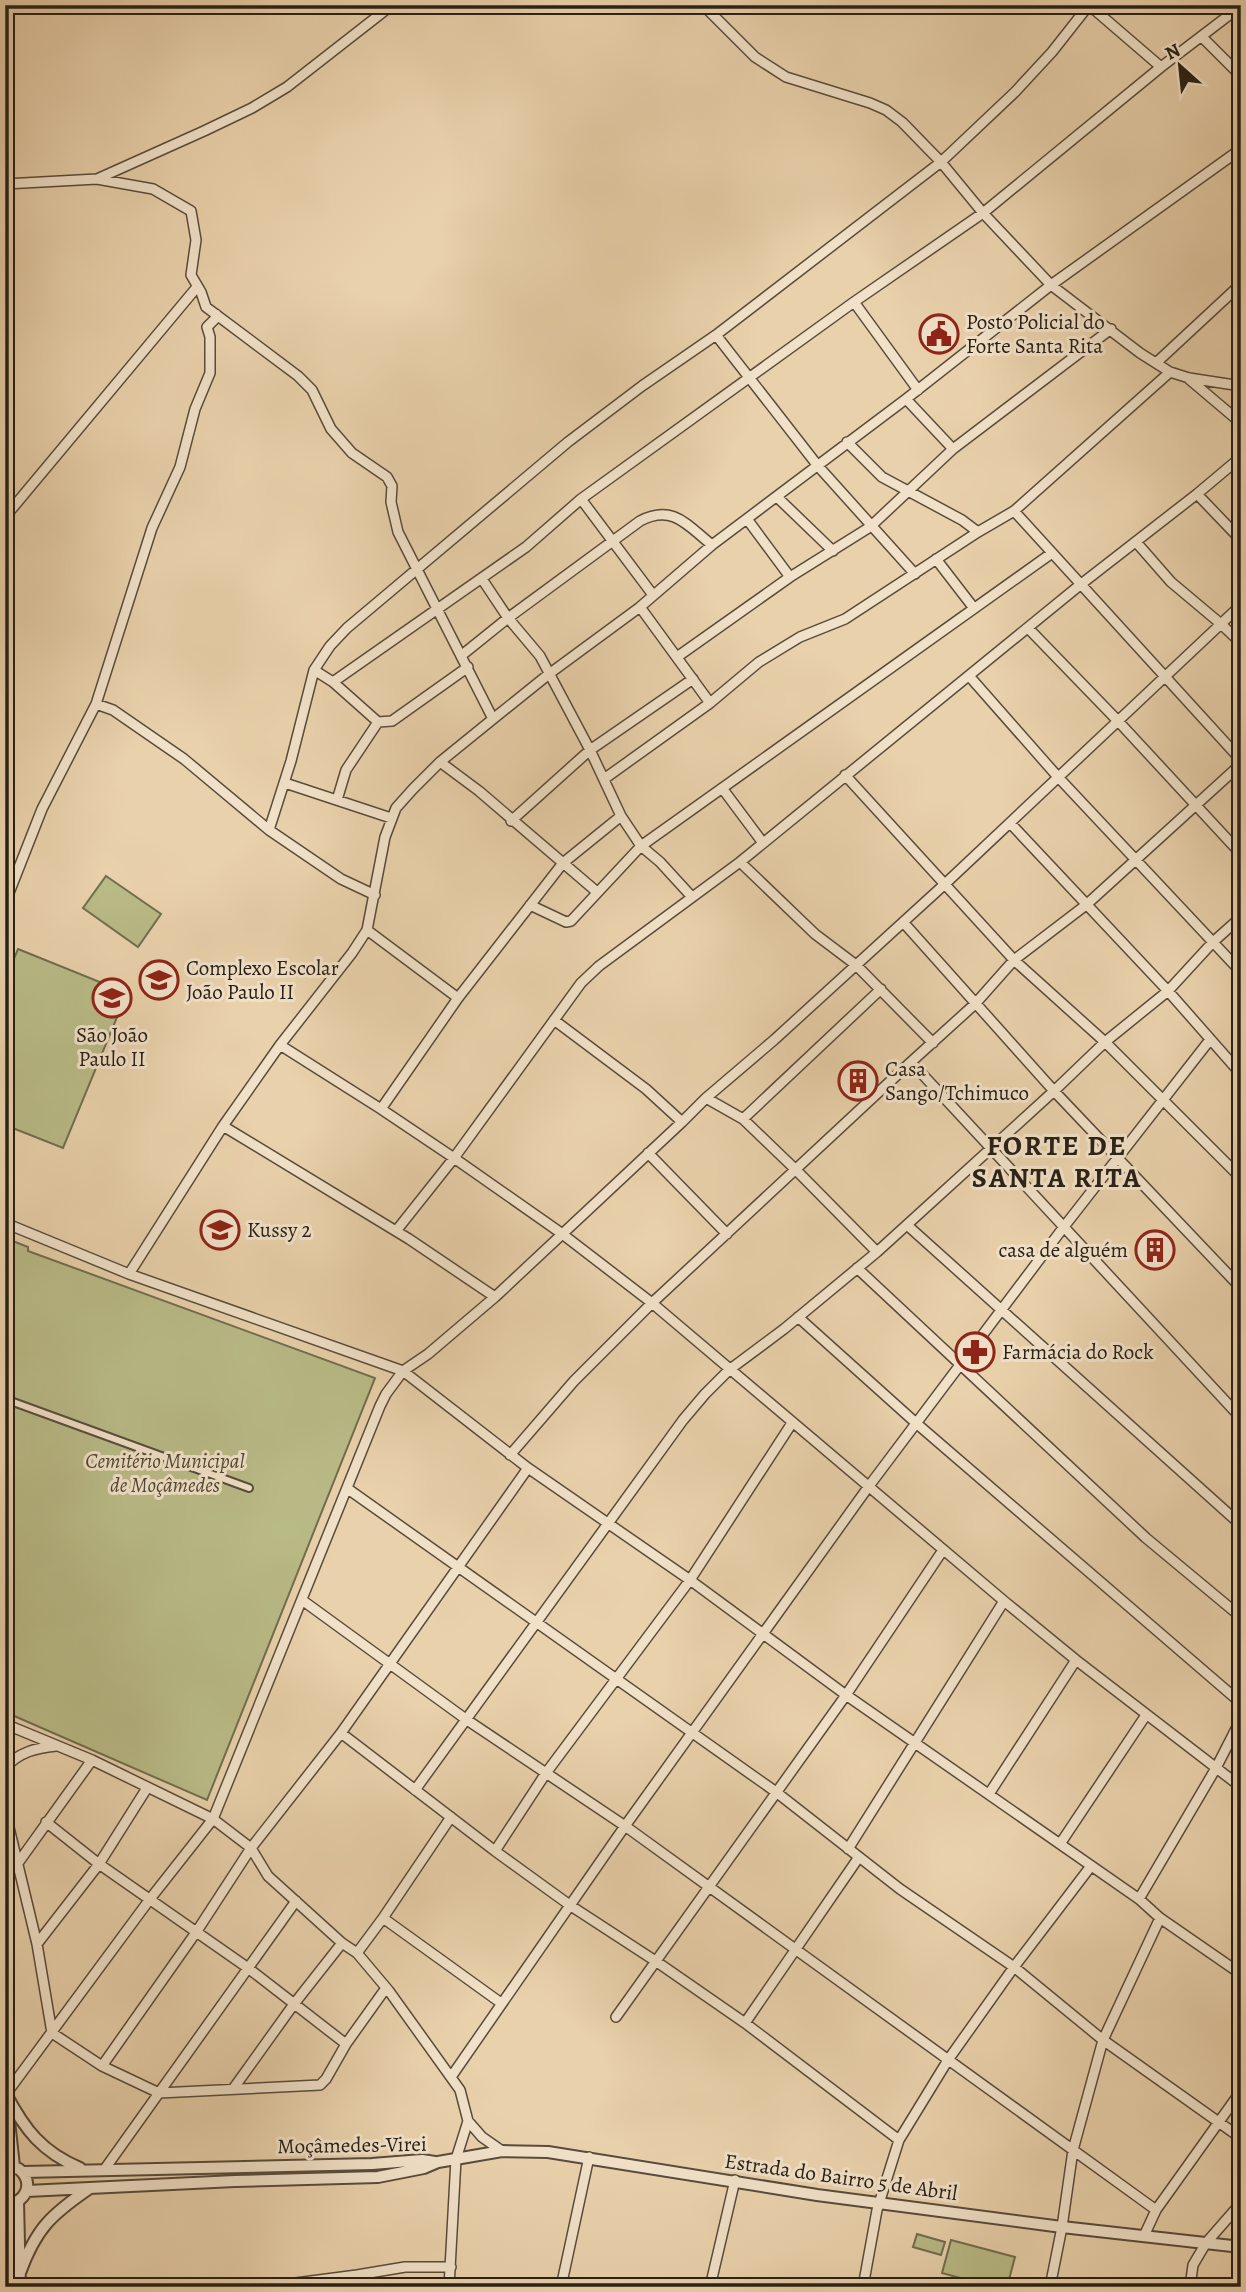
<svg xmlns="http://www.w3.org/2000/svg" width="1246" height="2292" font-family="Alegreya,serif">
<rect width="100%" height="100%" fill="#e9d1ab"/>
<filter id="stains"><feTurbulence type="fractalNoise" baseFrequency=".00286" numOctaves="4"/><feColorMatrix values="0 0 0 0 .2 0 0 0 0 .09 0 0 0 0 .02 0 0 0 .5 -.17"/></filter>
<radialGradient id="worn" r=".72"><stop offset=".6" stop-color="#630" stop-opacity="0"/><stop offset="1" stop-color="#630" stop-opacity=".3"/></radialGradient>
<path fill="#b9bb87" stroke="#706e4f" stroke-width="2" d="M106,876L161,914L138,947L83,908Z
M18,949L127,993L63,1148L5,1125V980Z
M5,1238L28,1247V1251L375,1378L207,1800L5,1712Z
M917,2234L945,2242L941,2255L913,2247Z
M951,2240L1015,2257L1007,2287H993L942,2273Z"/>
<g fill="none" stroke-linecap="round" stroke-linejoin="round">
<g stroke="#584c3c" stroke-width="10">
<path id="pedestrian" d="M5,1399L249,1488"/>
</g>
<g stroke="#584c3c" stroke-width="12">
<path id="minor" d="M703,5L755,57L786,77L870,103L886,110L902,122L941,162L983,213L1051,285L1140,353L1170,372L1189,378L1241,386
M1089,5L1161,67
M1202,37L1241,76
M97,179L153,189L191,211L196,240L191,275L201,292L206,307L298,376L312,390L331,429L352,453L387,477L392,486L391,502L398,532L493,719
M5,184L97,179L204,131L252,108L287,87L392,5
M854,302L918,390
M716,335L818,466L915,574
M1156,363L1241,284
M1189,379L1241,423
M906,399L953,449
M847,442L882,477L962,520L978,532L1014,511L1170,372
M1197,494L1241,540
M777,497L833,551
M581,499L653,595
M1014,511L1241,760
M5,517L197,287
M747,519L790,577
M1136,542L1171,582L1221,624L1241,643
M936,559L973,607
M482,579L508,618L540,656L590,750L621,816L641,846L660,862L692,897
M640,607L710,703
M1028,628L1118,721L1241,854
M462,655L508,618L640,521C673,504 687,525 712,545
M677,657L790,577L870,527L953,449L1111,329
M314,670L333,682L526,547L581,499L854,302L983,213L1161,67L1241,6
M970,677L1058,777L1241,972
M333,682L378,722L392,721L468,667
M96,704L113,710L184,759L269,830L341,879L375,895
M440,762L479,791L597,892
M845,775L1014,960L1105,1042L1241,1178
M604,779L710,703L759,662L800,637L845,619L978,532
M285,783L391,818
M722,788L763,843
M337,800L346,770L378,722
M511,821L590,750L693,679
M1010,823L1168,991L1241,1074
M269,830L291,761L314,670L330,646L347,628L568,442L642,386L716,335L941,162L1015,92L1052,52L1089,5
M740,862L815,934L856,965L933,1043
M5,903L42,809L96,704L152,528L180,467L195,409L210,373V337L207,327L217,317L216,314
M530,905L566,922L571,921L641,846L1052,553
M903,922L1054,1091L1241,1288
M367,930L458,998
M554,1020L646,1089L682,1122
M280,1045L381,1109L454,1158L561,1233L652,1303L1004,1601L1076,1660L1241,1787
M911,1062L1241,1418
M706,1098L743,1119L796,1170L877,1252
M381,1109L458,998L563,863L621,816
M743,1119L881,989
M223,1126L409,1239L495,1297
M648,1153L727,1234
M5,1223L129,1274L403,1371L528,1468L690,1580L846,1695L1139,1899L1160,1918L1241,1974
M907,1225L1241,1525
M396,1231L454,1158L581,983L599,966L740,862L1080,585L1197,494L1241,457
M857,1268L1146,1538L1241,1617
M129,1274L223,1126L280,1045L352,953L367,930L385,837L396,808L413,789L440,762L493,719L549,674L640,607L712,545L906,399L1051,285L1241,149
M798,1317L916,1423L1241,1703
M510,1455L574,1381L652,1303L911,1062L975,1004L1014,960L1086,905L1241,764
M348,1489L776,1792L900,1889L1014,1967L1103,2040L1241,2138
M302,1600L467,1720L625,1826L1156,2210
M5,1724L92,1760L213,1819L380,1406L386,1394L403,1371L428,1354L495,1297L682,1122L706,1098L774,1040L946,883L1241,605
M341,1733L495,1851L571,1906L657,1962L745,2023L899,2140L877,2210L863,2287
M5,1768C19,1752 36,1748 56,1746
M415,1790L683,1420L705,1394L729,1370L784,1329L877,1252L1054,1091L1105,1042L1168,991L1213,942L1241,917
M989,1794L1076,1660
M5,1811L37,1944L52,2033L102,2066L159,2093L320,2085L326,2079L346,2044L386,1988
M46,1822L99,1864L248,1968L346,2044
M1060,1844L1146,1715
M848,1849L1004,1601
M495,1851L546,1773L690,1580L792,1423
M18,1863L92,1760
M1139,1899L1216,1768L1241,1719
M383,1918L501,2003
M37,1944L99,1864L147,1788
M357,1953L383,1918L451,1817
M616,2017L846,1695L943,1550
M745,2023L859,1857
M102,2066L197,1931L251,1848L341,1733L528,1468
M451,2077L625,1826L869,1486L1063,1228L1209,1041
M233,2089L294,2004L342,1943
M6,2094L150,1899L213,1819L251,1848L268,1876L342,1943L357,1953L389,1991L460,2090L468,2121
M899,2140L948,2060L1014,1967L1091,1866
M104,2170L296,1901
M1144,2236L1156,2210L1241,2091
M357,2275L363,2287
M265,2287L357,2275L405,2267H451
M449,2287L456,2159L468,2121L482,2137L502,2151
M561,2287L589,2157
M710,2287L735,2180
M1050,2287L1062,2227L1073,2150L1103,2040L1160,1918
M1190,2287L1193,2265L1206,2243L1241,2203"/>
</g>
<g stroke="#584c3c" stroke-width="14">
<path id="tertiary" d="M6,2094C25,2130 42,2152 80,2168
M7,2103L14,2166
M5,2166L19,2169C35,2183 26,2204 5,2204
M24,2172L372,2164L422,2160L435,2162
M27,2191L235,2181L378,2177L424,2168L438,2162L502,2151L548,2152L817,2195L1062,2227L1241,2247
M18,2201L20,2287
M20,2273C36,2228 52,2214 90,2188"/>
</g>
<use href="#pedestrian" stroke="#f1e1c8" stroke-width="6"/>
<use href="#minor" stroke="#f1e1c8" stroke-width="9"/>
<use href="#tertiary" stroke="#f1e1c8" stroke-width="10"/>
</g>
<defs>
<g id="civic-ring" transform="scale(2.0125)"><circle r="9.5" fill="#f1e1c8" stroke="#8f2418" stroke-width="1.5"/><path d="M-.6-6.5H3V-4.5H.6V-3L4-1V1h2V6H-6V1h2V-1L-.6-3ZM-1.2 2.5V6h2.4V2.5Z" fill="#8f2418"/></g>
<g id="school-ring" transform="scale(2.0125)"><circle r="9.5" fill="#f1e1c8" stroke="#8f2418" stroke-width="1.5"/><path d="M0-5L7-2L0 1L-7-2ZM-4 1L0 2.5L4 1V4Q0 6-4 4Z" fill="#8f2418"/></g>
<g id="building-ring" transform="scale(2.0125)"><circle r="9.5" fill="#f1e1c8" stroke="#8f2418" stroke-width="1.5"/><path d="M-4-6H4V6H1V3H-1V6H-4ZM-2.5-4.3h1.7v1.8h-1.7ZM.8-4.3h1.7v1.8H.8ZM-2.5-1h1.7V.8h-1.7ZM.8-1h1.7V.8H.8Z" fill="#8f2418"/></g>
<g id="pharmacy-ring" transform="scale(2.0125)"><circle r="9.5" fill="#f1e1c8" stroke="#8f2418" stroke-width="1.5"/><path d="M-2-6h4v4h4v4h-4v4h-4v-4h-4v-4h4Z" fill="#8f2418"/></g>
</defs>
<g fill-rule="evenodd">
<use href="#civic-ring" x="939" y="334"/>
<use href="#school-ring" x="159" y="980"/>
<use href="#school-ring" x="112" y="998"/>
<use href="#building-ring" x="858" y="1081"/>
<use href="#school-ring" x="220" y="1230"/>
<use href="#building-ring" x="1155" y="1250"/>
<use href="#pharmacy-ring" x="975" y="1352"/>
</g>
<g text-anchor="middle" dominant-baseline="central" stroke-width="6" stroke-linejoin="round" paint-order="stroke">
<g font-size="21" fill="#282017" stroke="#f1e1c8" text-anchor="start">
<text x="966" y="322">Posto Policial do<tspan x="966" dy="24">Forte Santa Rita</tspan></text>
<text x="186" y="968">Complexo Escolar<tspan x="186" dy="24">João Paulo II</tspan></text>
<text x="112" y="1035" text-anchor="middle">São João<tspan x="112" dy="24">Paulo II</tspan></text>
<text x="885" y="1069">Casa<tspan x="885" dy="24">Sango/Tchimuco</tspan></text>
<text x="247" y="1230">Kussy 2</text>
<text x="1128" y="1250" text-anchor="end">casa de alguém</text>
<text x="1002" y="1352">Farmácia do Rock</text>
</g>
<g font-size="21" font-style="italic" fill="#4c4733" stroke="#f1e1c8">
<text x="165" y="1461">Cemitério Municipal<tspan x="165" dy="24">de Moçâmedes</tspan></text>
</g>
<g font-size="21" fill="#282017" stroke="#f1e1c8">
<text transform="translate(352 2145) rotate(-1)">Moçâmedes-Virei</text>
<text transform="translate(841 2177) rotate(8)">Estrada do Bairro 5 de Abril</text>
</g>
<g font-size="28" font-weight="bold" letter-spacing="2" fill="#282017" stroke="#f1e1c8">
<text x="1057" y="1146">FORTE DE<tspan x="1057" dy="32">SANTA RITA</tspan></text>
</g>
</g>
<rect width="1246" height="2292" fill="none" stroke="#e9d1ab" stroke-width="28"/>
<rect x="7" y="7" width="1232" height="2278" fill="none" stroke="#282017" stroke-width="3.5"/>
<rect x="14" y="14" width="1218" height="2264" fill="none" stroke="#282017" stroke-width="2"/>
<g transform="translate(1180 66) rotate(333)" stroke="#f1e1c8" stroke-width="5" paint-order="stroke">
<path d="M0-5L12 26L0 18L-12 26Z" fill="#282017"/>
<text y="-10" font-size="19" font-weight="bold" text-anchor="middle" fill="#282017">N</text>
</g>
<rect width="100%" height="100%" filter="url(#stains)"/>
<rect width="100%" height="100%" fill="url(#worn)"/>
</svg>
